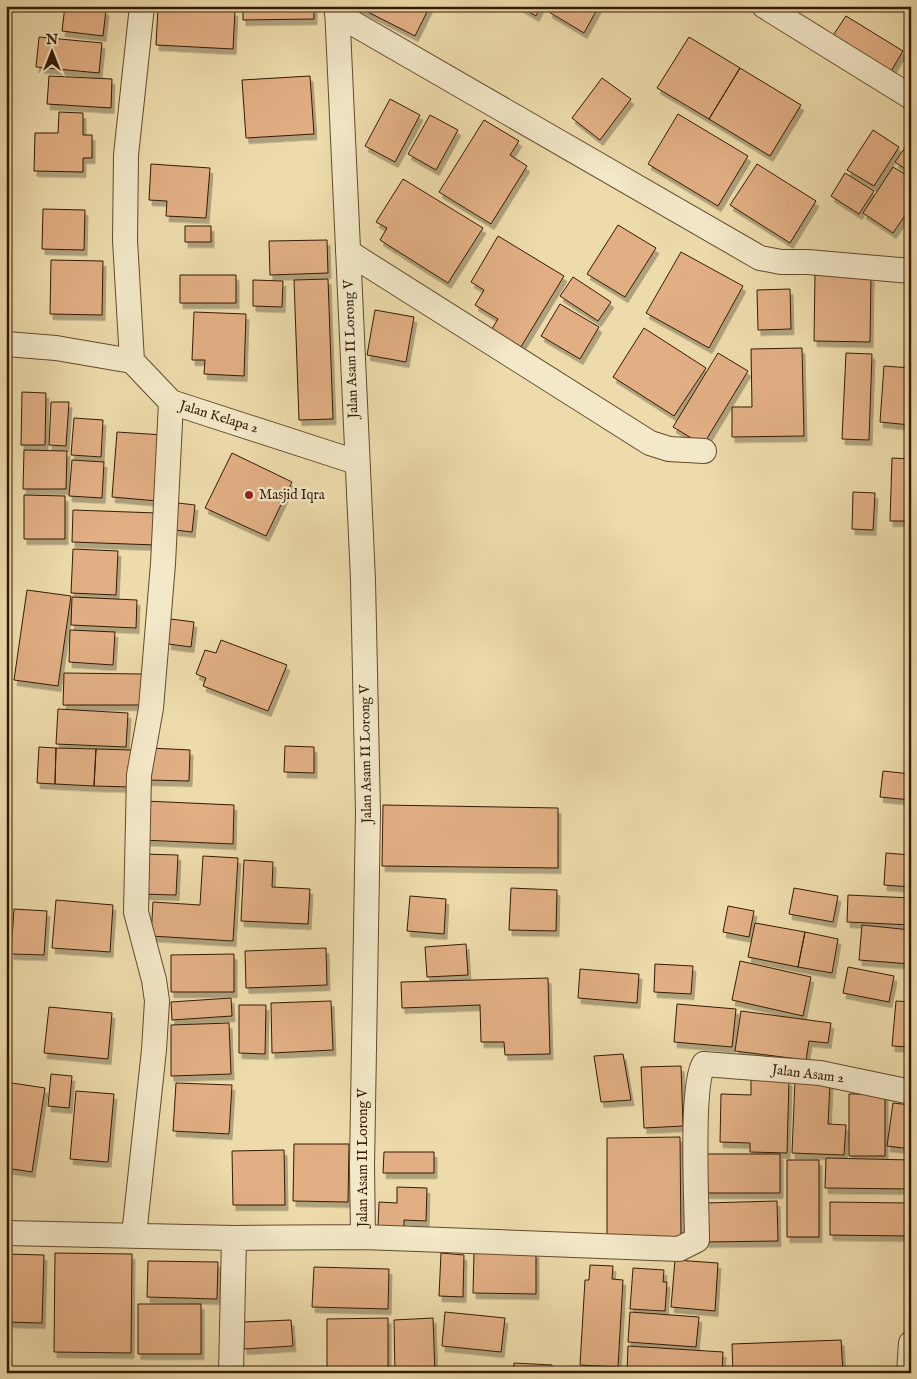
<svg xmlns="http://www.w3.org/2000/svg" width="917" height="1379" font-family="'IM FELL English',serif">
<defs>
<filter id="shadow"><feDropShadow dx="3" dy="5.5" stdDeviation="0" flood-color="#0004"/></filter>
</defs>
<rect width="100%" height="100%" fill="#eddbab"/>
<filter id="stains"><feTurbulence type="fractalNoise" baseFrequency=".004" numOctaves="4"/><feColorMatrix values="0 0 0 0 .2 0 0 0 0 .09 0 0 0 0 .02 0 0 0 .5 -.17"/></filter>
<radialGradient id="worn" r=".72"><stop offset=".6" stop-color="#630" stop-opacity="0"/><stop offset="1" stop-color="#630" stop-opacity=".3"/></radialGradient>
<path fill="#e2af84" stroke="#341903" filter="url(#shadow)" d="M65,6L106,10L103,36L62,31Z
M243,6H314V19L243,20Z
M356,6H430L415,36Z
M519,6H541L536,16Z
M552,6H599L584,33L549,12Z
M158,7L235,11L233,49L156,45Z
M846,16L903,51L890,73L832,37Z
M39,37L102,43L99,73L36,67Z
M689,37L740,68L709,119L657,88Z
M740,68L801,105L770,156L709,119Z
M49,76L112,79L111,108L47,104Z
M310,76L314,134L246,138L242,80Z
M602,78L631,99L600,140L572,118Z
M390,99L420,115L395,162L365,146Z
M59,112L83,113V135H92V158H83V172L34,171L35,133H58Z
M678,114L748,156L718,206L648,164Z
M430,115L458,130L436,170L408,154Z
M484,120L519,141L510,155L527,166L491,224L439,192Z
M873,130L899,147L874,186L847,170Z
M911,139V173L895,162Z
M151,164L210,168L206,218L166,216L167,201L149,200Z
M757,164L816,201L790,243L730,205Z
M893,167L911,178V207L893,233L863,213Z
M845,173L874,191L859,214L831,196Z
M403,179L483,228L448,283L380,240L387,228L376,222Z
M43,209L85,210L84,250L42,249Z
M618,225L656,248L625,297L587,274Z
M185,226H211V242H185Z
M498,236L564,276L519,350L490,332L498,319L475,305L484,290L471,282Z
M327,240L328,273L270,275L269,241Z
M681,252L743,286L709,348L646,313Z
M51,260L103,261L102,315L50,314Z
M180,275H236V303H180Z
M815,275L871,276L870,342L814,341Z
M573,277L611,302L598,321L560,296Z
M328,279L333,419L299,420L294,280Z
M253,280L283,281L282,307L253,306Z
M790,289L791,329L758,330L757,290Z
M560,304L599,327L580,359L541,336Z
M375,310L414,317L406,362L367,355Z
M194,312L246,314L244,376L204,374L205,360H192Z
M644,328L706,368L674,416L613,377Z
M802,348L804,436L732,437V407H752L751,349Z
M718,353L748,371L703,445L673,427Z
M846,353L872,354L869,440L842,439Z
M884,366L911,368L910,425L880,422Z
M22,392L46,393L45,445H21Z
M51,402H69L66,446L49,445Z
M74,418L103,420L101,457L71,455Z
M117,432L163,435L158,501L112,497Z
M24,450L67,451L66,489H23Z
M232,453L292,482L266,536L205,508Z
M892,458L911,459V521H890Z
M72,460L104,462L102,498L69,496Z
M853,492L875,493L873,530L852,529Z
M24,495L65,496V539H24Z
M178,503L195,505L192,532L175,530Z
M73,510L157,513L156,545L72,542Z
M73,549L118,551L116,595L71,593Z
M27,590L71,596L58,686L14,680Z
M72,597L137,600L136,628L71,625Z
M171,619L194,622L191,647L168,644Z
M70,630L115,632L113,665L69,662Z
M221,640L287,665L268,711L203,686L206,678L196,674L205,650L216,653Z
M64,673L143,674L142,705H63Z
M58,709L128,713L126,747L56,744Z
M285,746L314,747V773L284,772Z
M39,747L56,748L55,784L37,783Z
M56,748L96,749L94,786L55,784Z
M150,748L190,750L189,781L149,780Z
M96,749L131,750L130,787L94,786Z
M883,771L911,774V800L880,797Z
M144,801L234,805L233,844L142,840Z
M383,805L558,808V868L382,866Z
M886,853L911,855V887L884,885Z
M142,854L178,855L176,895L141,894Z
M203,856L238,858L233,941L151,936L153,902L200,905Z
M244,860L273,862L272,887L310,889L308,924L241,921Z
M511,888L557,890L556,931L509,930Z
M794,888L838,896L833,922L789,914Z
M848,895L911,898V925L847,922Z
M410,896L446,899L444,934L407,931Z
M56,900L113,905L110,952L52,948Z
M728,906L754,911L749,937L723,932Z
M14,909L47,911L44,955L11,954Z
M755,923L805,932L798,967L748,957Z
M862,925L911,930V964L859,960Z
M805,932L838,939L832,973L798,967Z
M466,944L468,975L427,977L425,947Z
M326,948L327,985L246,988L245,951Z
M234,954V992H171V955Z
M740,961L811,977L803,1016L732,1000Z
M655,964L693,966L691,994L654,992Z
M848,967L894,976L889,1002L843,993Z
M580,969L639,974L637,1003L578,998Z
M548,978L550,1054L505,1055L504,1042H481L480,1005L402,1008L401,982Z
M231,998L232,1016L172,1020L171,1002Z
M331,1001L333,1050L272,1053L271,1003Z
M896,1001L911,1002V1047L892,1046Z
M677,1004L736,1009L732,1047L674,1042Z
M239,1005H266L265,1054L239,1053Z
M49,1007L112,1013L108,1059L44,1053Z
M741,1011L831,1023L828,1043L809,1041L806,1060L735,1051Z
M229,1023L231,1074L171,1076V1025Z
M623,1054L631,1100L601,1102L594,1056Z
M681,1066L683,1126L644,1128L641,1067Z
M51,1074L72,1076L69,1108L48,1106Z
M751,1079L789,1080L787,1153L750,1152V1143L720,1142L721,1094L751,1095Z
M795,1081L830,1083L828,1124L846,1125L844,1155L792,1153Z
M12,1083L45,1088L32,1172L6,1168V1118Z
M176,1083L232,1085L229,1134L173,1131Z
M76,1091L114,1094L108,1162L70,1159Z
M849,1094H885V1156H849Z
M893,1103L911,1105V1149L887,1146Z
M680,1137L681,1239L607,1240V1138Z
M294,1144H349L348,1202L293,1201Z
M284,1150L285,1205H233L232,1151Z
M384,1152H434V1173H383Z
M706,1154H780V1193H706Z
M826,1158L911,1160V1189L825,1188Z
M787,1160H819V1237H787Z
M397,1187L427,1188L426,1221L404,1220V1228H378L379,1202L397,1203Z
M777,1201L778,1241L706,1242L705,1203Z
M830,1202L907,1203V1236L830,1235Z
M474,1252H536V1294L473,1293Z
M55,1253L132,1254L131,1353L54,1352Z
M441,1253L464,1255L463,1297L439,1296Z
M6,1254L44,1255L42,1323L6,1322Z
M675,1260L718,1263L715,1311L671,1307Z
M148,1261L218,1262L217,1299L147,1297Z
M590,1265L613,1266L612,1279L623,1280L618,1367L580,1365L585,1280H589Z
M314,1267L389,1269L388,1309L312,1307Z
M633,1268L664,1270L663,1282H667L665,1311L630,1309Z
M138,1304H201V1354H138Z
M445,1312L505,1318L501,1352L442,1346Z
M630,1312L699,1317L696,1347L628,1342Z
M388,1318V1372L327,1373V1319Z
M433,1318L435,1373H395L394,1320Z
M291,1320L293,1346L244,1349L243,1322Z
M841,1340L843,1373H733L732,1344Z
M628,1346L723,1352L722,1373H627Z
M514,1363L552,1365V1373H513Z"/>
<g fill="none" stroke-linecap="round" stroke-linejoin="round">
<g stroke="#624a2d" stroke-width="26">
<path id="minor" d="M764,6L911,97
M337,14L760,258L781,262H808L911,271
M348,252L650,443L669,449L704,451
M6,344L56,348L132,361L171,402L356,462
M132,361L125,240L126,155L142,6
M6,1233L234,1238
M134,1235L154,1050L157,1001L154,980L136,912L139,775L151,708L163,564L171,402
M363,1237L679,1249L697,1240C697,1207 690,1085 704,1064L820,1073L911,1092
M231,1373L234,1238L363,1237L362,1166L368,812L363,580L337,6
M909,1373L911,1343"/>
</g>
<use href="#minor" stroke="#f3e8c8" stroke-width="24"/>
</g>
<circle fill="#8f2418" stroke="#f3e8c8" stroke-width="2" cx="249" cy="495" r="5"/>
<g text-anchor="middle" dominant-baseline="central" stroke-width="4.5" stroke-linejoin="round" paint-order="stroke">
<g font-size="14" fill="#341903" stroke="#f3e8c8">
<text transform="translate(351 349) rotate(-92)">Jalan Asam II Lorong V</text>
<text transform="translate(219 417) rotate(17)">Jalan Kelapa 2</text>
<text transform="translate(366 754) rotate(-91)">Jalan Asam II Lorong V</text>
<text transform="translate(808 1074) rotate(7)">Jalan Asam 2</text>
<text transform="translate(363 1158) rotate(-90)">Jalan Asam II Lorong V</text>
</g>
<g font-size="14" fill="#341903" stroke="#f3e8c8" text-anchor="start">
<text x="259" y="495">Masjid Iqra</text>
</g>
</g>
<rect width="917" height="1379" fill="none" stroke="#eddbab" stroke-width="25"/>
<rect x="8" y="8" width="902" height="1364" fill="none" stroke="#341903" stroke-width="2.5"/>
<rect x="12" y="12" width="892" height="1354" fill="none" stroke="#341903"/>
<g transform="translate(52 52)" stroke="#f3e8c8" stroke-width="4" paint-order="stroke">
<path d="M0-4L9 19L0 12L-9 19Z" fill="#341903"/>
<text y="-8" font-size="14" font-weight="bold" text-anchor="middle" fill="#341903">N</text>
</g>
<rect width="100%" height="100%" filter="url(#stains)"/>
<rect width="100%" height="100%" fill="url(#worn)"/>
</svg>
